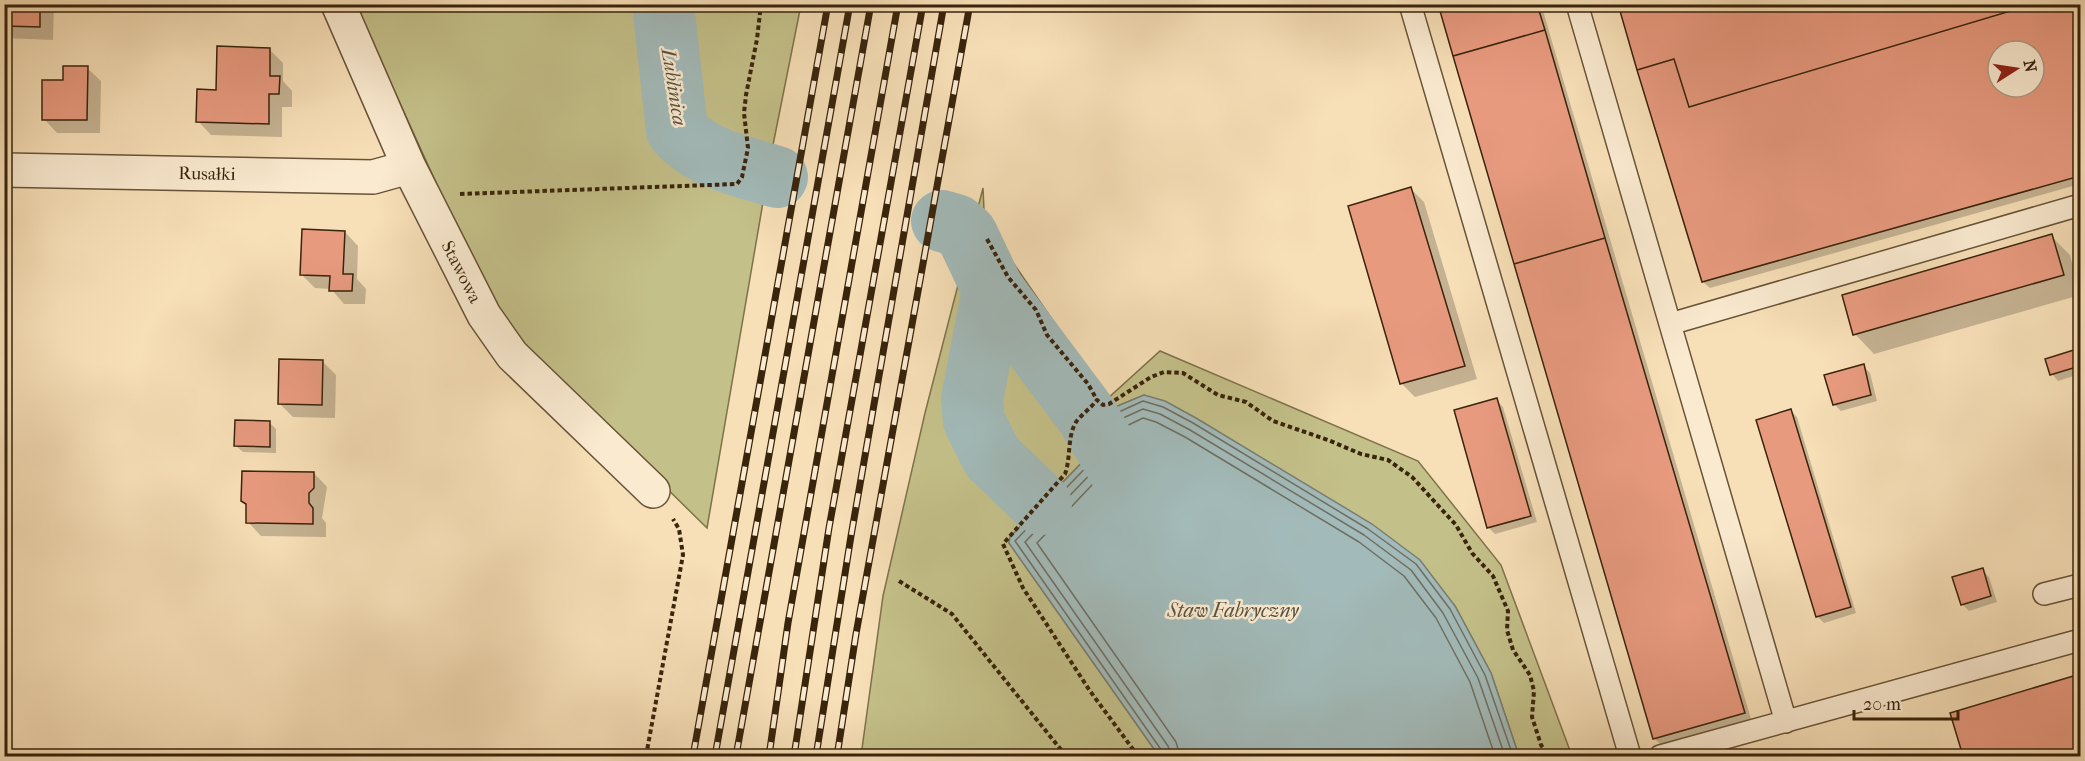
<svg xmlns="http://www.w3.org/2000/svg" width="2085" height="761" font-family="'IM FELL French Canon',serif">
<rect width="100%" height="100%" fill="#f7dfb7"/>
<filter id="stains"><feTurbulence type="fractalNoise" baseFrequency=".00333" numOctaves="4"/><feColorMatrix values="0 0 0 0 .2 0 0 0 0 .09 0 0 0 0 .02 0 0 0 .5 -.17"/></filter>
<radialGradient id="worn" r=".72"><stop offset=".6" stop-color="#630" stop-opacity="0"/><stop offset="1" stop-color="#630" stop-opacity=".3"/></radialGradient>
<path fill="#c4c089" stroke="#7e724a" stroke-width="1.5" d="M355,5H801L772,150L707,528L518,342L481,281Z
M983,188L984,210L992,232L1107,399L1160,351L1418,461L1501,565L1572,756H1519L1491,673L1455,606L1144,395L1108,410L1101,411L1095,406L1079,424L1092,452L1010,537L1009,543L1159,756H861L883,596L925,413Z"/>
<path fill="#a2bab9" stroke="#787e74" stroke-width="1.5" d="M1144,395L1165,401L1196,418L1372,524L1420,560L1455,606L1491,673L1519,756H1159L1009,543L1010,537L1092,452L1078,424L1095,406L1101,411L1108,410Z"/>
<path fill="#0003" fill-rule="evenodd" d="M4,4H54L53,40L4,38Z
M1439,4H1541L1751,719L1661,745L1655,739Z
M1619,4H2080V184L1710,288L1703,282L1688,240ZM1998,51H2034V87H1998Z
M269,49L283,63V81L292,91V107H282V137L211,135L198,121L217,91Z
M87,68L101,81L100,133H57L44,119L64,82Z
M1411,189L1424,202L1477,379L1415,397L1401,383Z
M345,232L358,246L357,279L366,289L365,304H344L331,289L315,288L302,275Z
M2051,236L2070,255L2080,295L1874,354L1855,334Z
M2076,351L2080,355V374L2058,381L2052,374Z
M322,361L336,375L335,418L293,417L280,404Z
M1863,366L1870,373L1877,401L1841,411L1834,404Z
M1496,400L1503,407L1537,522L1495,534L1488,527Z
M1791,411L1797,417L1856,613L1824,623L1817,616Z
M269,422L276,429V453L243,452L236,446Z
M314,473L327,487L322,518L326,523V537L261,536L248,522Z
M1982,570L1989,577L1997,602L1969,611L1962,604Z
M2080,676V756H1965L1952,714Z"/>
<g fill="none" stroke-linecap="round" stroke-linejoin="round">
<path stroke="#6e6f62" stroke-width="1.5" d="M1164,756L1162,751L1015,541L1097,456L1098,449L1087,424L1095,416H1110L1143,401L1163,407L1193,423L1368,529L1416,564L1450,609L1485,675L1513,756
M1171,756L1168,746L1025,542L1104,460L1105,448L1096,426L1112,423L1143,409L1160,414L1190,430L1364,535L1411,570L1443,613L1478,678L1505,756
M1180,756L1176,742L1037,543L1110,466L1115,451L1110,434L1143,418L1156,422L1185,437L1359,542L1404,576L1436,618L1470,682L1495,756"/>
<path stroke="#a2bab9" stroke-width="62" d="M663,4L677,130C701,159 742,166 777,177
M942,221L956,225L967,235L993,290L1087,416L1131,489
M993,290L972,399L974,421L992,457L1041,504"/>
</g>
<path fill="#e89a7f" stroke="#39240c" stroke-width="1.5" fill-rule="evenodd" d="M4,4H40V27L4,26Z
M1438,4H1537L1545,30L1453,56Z
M1618,4H2034L1689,107L1674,59L1637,70Z
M2034,4H2080V176L1702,282L1637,70L1674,59L1689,107ZM1998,51H2034V87H1998Z
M1545,30L1605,238L1514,264L1453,56Z
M217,46L270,48V76H280L279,94H269V124L196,122L197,89L216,90Z
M63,66H88L87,120H42V80H63Z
M1411,187L1465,366L1400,384L1348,206Z
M302,229L345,231L343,274H353L352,291H329L330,276L300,275Z
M2052,234L2064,275L1853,335L1842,295Z
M1605,238L1745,713L1653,739L1514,264Z
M2077,349L2080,366L2050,375L2045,359Z
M279,359L323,360L322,405L278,404Z
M1864,364L1871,395L1833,405L1824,375Z
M1497,398L1531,516L1487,528L1454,410Z
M1791,409L1851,607L1816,617L1756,420Z
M235,420L270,421V447L234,446Z
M242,471L314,472V488L309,493V503L313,508V524L246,523V504L241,501Z
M1983,568L1991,596L1961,605L1952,577Z
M2080,674V756H1963L1950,713Z"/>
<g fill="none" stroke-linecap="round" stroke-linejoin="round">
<g stroke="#685337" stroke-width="24">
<path id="service" d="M1410,4L1630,756
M1577,4L1670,324
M2044,594L2080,585
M1786,722L1670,324L2080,205
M1660,756L2080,640"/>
</g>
<g stroke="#685337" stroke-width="36">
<path id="minor" d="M338,4L409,167L484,315L512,355L653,491
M4,170L373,177L409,167"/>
</g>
<path stroke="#39240c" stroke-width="4" stroke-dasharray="4.5 3" stroke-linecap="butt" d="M460,194L737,184L742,177L748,148L744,113L746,95L757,39L761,4
M987,239L1008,277L1036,310L1047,335L1088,384L1097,400
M899,581L952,614L1066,756
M646,756L683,555L679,529L673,519
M1138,756L1090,691L1023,588L1003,544L1065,474C1071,458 1067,437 1076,422C1082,414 1091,408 1097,400L1103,405L1109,404L1151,377L1164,372L1183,373L1218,395L1246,402L1273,421L1328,440L1361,454L1388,460L1412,477L1456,525L1472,553L1493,576L1508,611L1507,630L1513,650L1530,675L1534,691L1532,717L1541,745L1549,756"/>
<use href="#service" stroke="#faead0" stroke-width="21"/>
<use href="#minor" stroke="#faead0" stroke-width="33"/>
<g stroke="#39240c" stroke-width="7">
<path id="rail" d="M693,756L828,4
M715,756L850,4
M736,756L871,4
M769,756L788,623L898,4
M794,756L829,528L923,4
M816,756L851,536L944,4
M837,756L856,634L970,4"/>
</g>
<use href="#rail" stroke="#faead0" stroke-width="4.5" stroke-dasharray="14" stroke-linecap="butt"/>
</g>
<g text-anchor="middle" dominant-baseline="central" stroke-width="5" stroke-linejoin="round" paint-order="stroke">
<g font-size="18" fill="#39240c" stroke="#faead0">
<text transform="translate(207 174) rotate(1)">Rusałki</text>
<text transform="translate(461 272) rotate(63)">Stawowa</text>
</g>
<g font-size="20" font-style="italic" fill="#585140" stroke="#faead0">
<text transform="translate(674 87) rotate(81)">Lublinica</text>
<text x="1233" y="610">Staw Fabryczny</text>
</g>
</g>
<rect width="2085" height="761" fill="none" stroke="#f7dfb7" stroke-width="24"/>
<rect x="6" y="6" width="2073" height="749" fill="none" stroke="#39240c" stroke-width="3"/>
<rect x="12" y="12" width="2061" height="737" fill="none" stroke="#39240c" stroke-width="1.5"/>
<g transform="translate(2016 69) rotate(78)"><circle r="28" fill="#faead0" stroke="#ad9b82" stroke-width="1.5"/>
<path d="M0-4.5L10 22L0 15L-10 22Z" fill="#8f2418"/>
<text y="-9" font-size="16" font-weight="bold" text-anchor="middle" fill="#39240c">N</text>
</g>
<path d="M1854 710v9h104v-9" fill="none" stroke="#39240c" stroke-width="3"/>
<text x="1863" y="710" font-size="18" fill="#39240c" stroke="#faead0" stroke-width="4.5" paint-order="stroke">20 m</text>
<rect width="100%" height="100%" filter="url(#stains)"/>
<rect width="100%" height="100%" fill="url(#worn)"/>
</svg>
